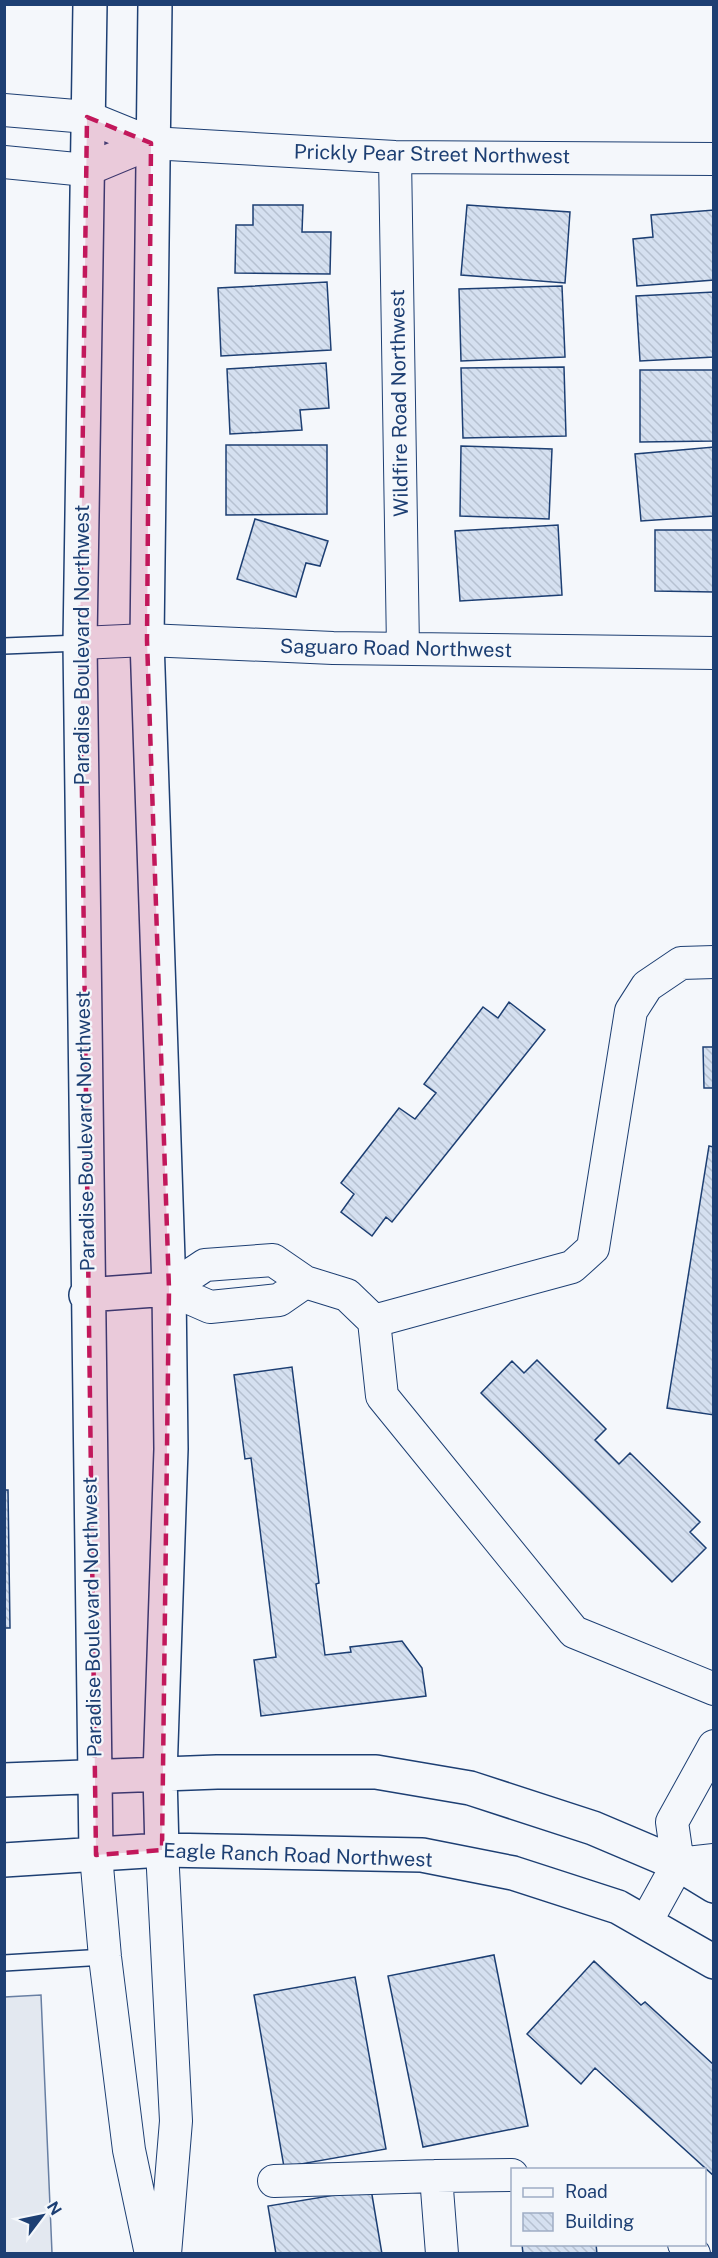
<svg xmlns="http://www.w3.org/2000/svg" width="718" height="2258" font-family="'Public Sans',sans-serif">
<defs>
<pattern id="building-back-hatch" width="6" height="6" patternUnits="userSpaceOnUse" patternTransform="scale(1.5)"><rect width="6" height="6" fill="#d5e0f0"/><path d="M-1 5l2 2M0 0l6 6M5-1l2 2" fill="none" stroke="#b6c1d1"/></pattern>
</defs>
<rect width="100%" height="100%" fill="#f4f7fb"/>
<path fill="#e3e8f0" stroke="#687fa3" stroke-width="1.5" d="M41,1995L52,2253H5V1997Z"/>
<path fill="url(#building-back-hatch)" stroke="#1d3f73" stroke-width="1.5" d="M253,205H303L302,232H331L330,274L235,273L236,225H253Z
M467,205L570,212L565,283L461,275Z
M714,210V280L637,286L633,239L653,237L651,215Z
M327,282L331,350L221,356L218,288Z
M562,286L565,357L461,361L459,289Z
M714,292V357L640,361L636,296Z
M326,363L329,408L300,410L302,430L230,434L227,369Z
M564,367L566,436L463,438L461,368Z
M640,370H714V441L640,442Z
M226,445H327V514L226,515Z
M461,446L552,449L549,519L460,516Z
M714,447V516L641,521L635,454Z
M255,519L328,541L320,566L306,563L296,597L237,579Z
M558,525L562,595L460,601L455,531Z
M655,530H714V592L655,591Z
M509,1002L545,1030L392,1222L386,1217L372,1236L341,1212L354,1194L341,1183L399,1108L415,1119L436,1093L424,1084L483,1007L498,1018Z
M703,1047H714V1088H704Z
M709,1146L714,1147V1415L667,1408Z
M537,1360L606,1429L595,1440L619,1464L630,1453L700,1522L690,1532L706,1548L672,1582L481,1393L512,1361L524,1373Z
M292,1367L319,1583L316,1584L325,1655L351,1652L350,1647L402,1641L422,1668L426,1696L261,1716L254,1660L276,1657L251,1458L245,1459L234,1375Z
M4,1490H8L10,1628H4Z
M494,1955L528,2126L423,2147L388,1976Z
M594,1961L641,2005L645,2002L714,2065V2176L595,2068L581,2084L527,2034Z
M355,1977L386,2149L284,2167L254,1995Z
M371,2189L382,2254H276L268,2206Z
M522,2244H596L597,2254H523Z"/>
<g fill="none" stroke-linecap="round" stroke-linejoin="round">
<g stroke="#1d3f73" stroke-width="18">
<path id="lane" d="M4,646L80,643
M4,1963L105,1957"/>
</g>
<g stroke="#1d3f73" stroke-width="34">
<path id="street" d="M4,110L87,117L151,143L86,170L4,162
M151,143L395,157L714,159
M395,157L403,648
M80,643L147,640L333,648L714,653
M169,1289L205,1265L273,1260L305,1282L347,1295L374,1321L572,1267L593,1248L631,1011L647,986L681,963L714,962
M169,1289L210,1307L279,1300L305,1282
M374,1321L382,1396L574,1632L714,1689
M162,1850L176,2121L165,2254
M96,1855L105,1957L129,2150L151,2254
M678,1864L714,1860
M646,1922L678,1864L672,1822L714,1746
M274,2181L436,2176
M684,2244L694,2254
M442,2254L436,2176L512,2175"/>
</g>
<g stroke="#1d3f73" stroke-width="36">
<path id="secondary" d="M90,4L80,643L96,1855
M155,4L147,640L169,1289L171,1449L160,1775L162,1850
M86,1295L169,1289
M4,1780L217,1772H376L470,1788L593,1828L678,1864L714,1886
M4,1860L162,1850L422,1855L513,1873L618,1907L714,1962"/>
</g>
<use href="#lane" stroke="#f4f7fb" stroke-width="15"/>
<use href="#street" stroke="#f4f7fb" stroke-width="32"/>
<use href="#secondary" stroke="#f4f7fb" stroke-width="33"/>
</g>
<path fill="#c2185b" fill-opacity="0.2" stroke="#c2185b" stroke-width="4.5" stroke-dasharray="12 8" stroke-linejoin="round" d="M87,117L151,143L147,640L169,1289L162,1850L96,1855L80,643Z"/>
<g text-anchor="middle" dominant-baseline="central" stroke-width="4.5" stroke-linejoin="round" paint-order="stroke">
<g font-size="20" fill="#1d3f73" stroke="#f4f7fb">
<text transform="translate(432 154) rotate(1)">Prickly Pear Street Northwest</text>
<text transform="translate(399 403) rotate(-91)">Wildfire Road Northwest</text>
<text transform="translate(82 645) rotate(-90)">Paradise Boulevard Northwest</text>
<text transform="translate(396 648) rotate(1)">Saguaro Road Northwest</text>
<text transform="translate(85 1131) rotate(-91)">Paradise Boulevard Northwest</text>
<text transform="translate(92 1617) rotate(-91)">Paradise Boulevard Northwest</text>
<text transform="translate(298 1855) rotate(2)">Eagle Ranch Road Northwest</text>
</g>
</g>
<rect width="718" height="2258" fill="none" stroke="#1d3f73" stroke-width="12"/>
<rect x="511" y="2168" width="195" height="78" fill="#f4f7fb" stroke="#9eadc5" stroke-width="1.5"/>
<rect x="523" y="2188" width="30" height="9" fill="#f4f7fb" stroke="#9eadc5" stroke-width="1.5"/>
<text x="565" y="2198" font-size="18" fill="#1d3f73">Road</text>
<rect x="523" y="2213" width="30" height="18" fill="url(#building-back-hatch)" stroke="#9eadc5" stroke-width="1.5"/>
<text x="565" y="2228" font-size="18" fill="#1d3f73">Building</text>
<g transform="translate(42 2216) rotate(58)" stroke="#f4f7fb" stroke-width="4.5" paint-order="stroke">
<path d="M0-4.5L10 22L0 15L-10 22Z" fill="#1d3f73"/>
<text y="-9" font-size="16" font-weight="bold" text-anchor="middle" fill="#1d3f73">N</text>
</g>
</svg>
